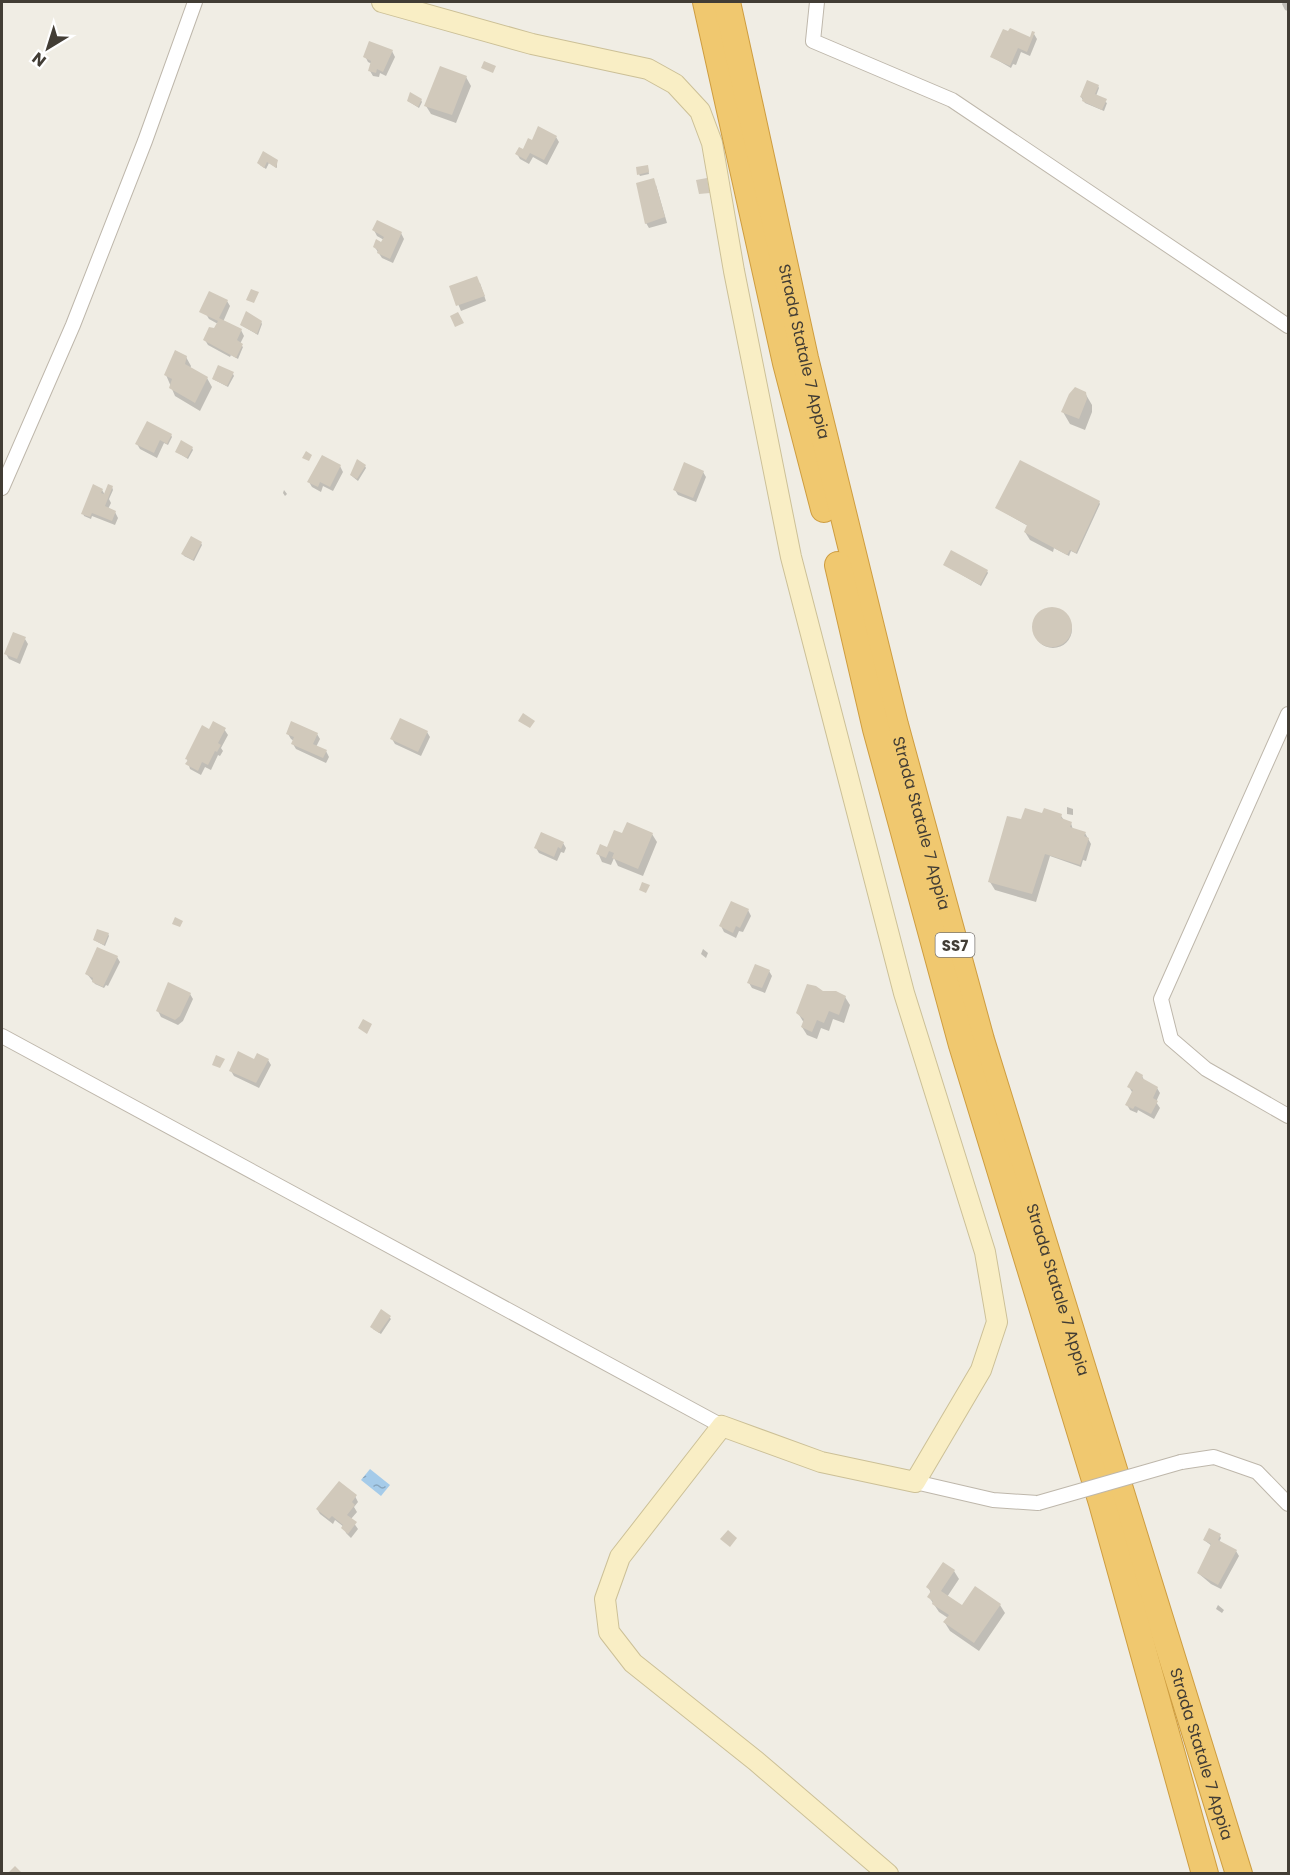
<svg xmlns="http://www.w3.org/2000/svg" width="1290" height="1875" font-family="Poppins,sans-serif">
<defs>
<pattern id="water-ripples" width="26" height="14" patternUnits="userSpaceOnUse" patternTransform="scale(1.5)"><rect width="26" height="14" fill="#a5cbe9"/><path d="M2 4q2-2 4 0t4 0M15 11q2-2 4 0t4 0" fill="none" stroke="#88a6be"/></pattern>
</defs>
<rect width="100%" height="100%" fill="#f0ede4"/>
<path fill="url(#water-ripples)" d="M370,1469L390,1485L381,1496L361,1480Z"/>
<path fill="#0003" d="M1283,2H1288V11L1285,10L1282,4Z
M1009,33L1030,39L1034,34L1037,39L1030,56L1021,52L1016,65L1013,64L1011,68L992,57Z
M392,51L395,57L386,76L380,73L379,77L373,76L370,71L372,64L368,62L365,56Z
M466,77L471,86L456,123L431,114L426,106Z
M1098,86L1099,88L1096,96L1107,103L1104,111L1085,103L1081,97Z
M421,100L422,102L419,108L408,101Z
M556,137L559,142L547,165L533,157L529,164L520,159L517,154L532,142Z
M264,153L277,161V168L269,163L266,169L260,165Z
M648,168L649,174L640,176L639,174Z
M656,185L667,223L649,228L646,223Z
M374,230L401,233L404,239L393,263L382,258L374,246L382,244L384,240L377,236Z
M480,283L486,301L461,311L451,287Z
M227,301L230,306L223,322L241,330L244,336L240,344L243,347L238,359L231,355L230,357L208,345L205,340L215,330L218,324L209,319L206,314L201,312Z
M261,322L262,324L258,335L241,325Z
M186,357L191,366L190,369L207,378L212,387L200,411L175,396L166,375Z
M233,374L234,376L228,387L213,379Z
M1085,393L1092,405V412L1085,430L1070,424L1063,412Z
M171,435L172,437L168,445L164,443L157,458L140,449L137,444Z
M192,448L193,450L188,459L177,452Z
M323,457L340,466L343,472L333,491L323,486L321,492L312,487L309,482Z
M365,466L366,468L358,481L353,477L351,475Z
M703,472L706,477L696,502L678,495L675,490Z
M112,487L113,490L109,499L111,503L108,509L115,512L118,518L115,525L92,516L91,519L84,516L83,513L102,490L105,495Z
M284,490L287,494L285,496L283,493Z
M1099,502L1100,504L1077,554L1071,551L1069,556L1054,548L1053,552L1030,540L1025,532L1028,526L997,508Z
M201,543L202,545L194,561L184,556L183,554Z
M945,565L987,571L988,573L981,586Z
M1034 629a19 19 0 1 1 38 0a19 19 0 1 1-38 0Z
M25,639L28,644L20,664L9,659L6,654Z
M224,729L228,735L221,748L223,751L220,756L218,755L211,770L205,767L201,775L190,769L187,759L209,731Z
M427,732L430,737L421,756L395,744L392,739Z
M288,734H317L320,739L316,747L326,751L329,757L326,763L296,749L293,744L294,741L291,739Z
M1067,807L1073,809V815L1067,814Z
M1041,814L1061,816L1064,820L1071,823L1073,830L1085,833L1091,844L1086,861L1083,860L1081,867L1050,856L1036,902L995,890L990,882L1022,821Z
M652,834L657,842L643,876L618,866L614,858L611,865L602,862L598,853L608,849L623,835Z
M563,843L566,848L564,853L561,852L557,861L539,853L536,848Z
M748,910L751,916L743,932L739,931L736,938L724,932L721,926Z
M108,934L109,936L105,946L94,940Z
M703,949L708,953L706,958L701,954Z
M117,957L120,962L108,986L106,985L104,988L95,984L87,974Z
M769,971L772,976L765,993L752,988L749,983Z
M190,994L193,999L183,1021L178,1025L161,1017L158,1011Z
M845,997L850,1005L844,1023L833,1019L829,1031L821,1028L817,1039L807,1035L802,1027L804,1023L798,1013Z
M255,1060H268L271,1065L259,1088L234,1076L231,1071Z
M1142,1076L1145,1082L1157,1088L1160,1093L1156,1102L1160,1108L1154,1119L1138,1110L1137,1113L1130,1110L1127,1105L1132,1092L1129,1087Z
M389,1317L391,1319L381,1334L373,1329Z
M355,1496L358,1502L354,1507L357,1512L351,1519L358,1529L351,1538L346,1533L344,1527L335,1520L333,1524L320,1514L317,1509Z
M1220,1536L1221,1538L1219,1542L1236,1551L1239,1556L1221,1589L1211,1584L1198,1573L1212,1546L1204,1540Z
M954,1571L959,1579L947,1597L962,1607L1000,1605L1005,1613L979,1651L950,1631L945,1623L948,1618L939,1612L929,1597L931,1593L928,1587Z
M1218,1605L1224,1610L1222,1613L1216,1609Z"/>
<path fill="#d1c9bb" d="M1010,28L1030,37L1032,31L1035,32L1027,52L1018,48L1010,66L990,57L1003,29L1008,31Z
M369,41L393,50L383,72L377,69L376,73L368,71L371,61L363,57Z
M484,61L496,66L493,73L481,68Z
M440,66L467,76L452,115L424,106Z
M1087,80L1099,85L1095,94L1107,99L1102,110L1082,101L1083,98L1080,97Z
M410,92L422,99L418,107L407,101Z
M538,126L557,136L544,160L530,153L526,160L515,154L519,147L523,149L528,138L532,140Z
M263,151L278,160L276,168L267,162L264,168L257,163Z
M648,165L649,172L637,175L636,167Z
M654,178L665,217L645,224L636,183Z
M707,178L710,193L699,194L696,180Z
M377,220L402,232L390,259L377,253L378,250L373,247L376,239L381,242L384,237L372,230Z
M477,276L485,296L456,306L449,286Z
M251,289L259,292L254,303L246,300Z
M209,291L228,300L219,318L242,329L237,340L243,344L236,358L203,340L209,327L214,328L218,321L199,312Z
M246,311L262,321L257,334L240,325Z
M458,312L464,323L455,327L450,316Z
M175,350L187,356L185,364L208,377L195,403L169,388L172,379L164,375Z
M218,365L234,372L227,386L212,379Z
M1075,387L1086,392L1087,399L1079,419L1061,412L1069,394Z
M147,421L172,434L167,444L160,440L154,453L135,444Z
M181,440L193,447L187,458L175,452Z
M306,451L312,455L309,461L302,458Z
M322,455L341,465L330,487L320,482L318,487L307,482Z
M357,459L366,465L357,479L350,475Z
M1020,460L1100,501L1076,553L1070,550L1067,555L1024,532L1027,525L995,508Z
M684,462L704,471L693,498L673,490Z
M93,484L103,489L101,493L104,494L108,484L113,486L105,506L116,511L112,521L92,513L90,517L81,514Z
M191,536L202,542L193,560L181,554Z
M951,550L988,570L980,585L943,565Z
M1032 627a20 20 0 1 1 40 0a20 20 0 1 1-40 0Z
M13,632L26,637L17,659L4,654Z
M523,713L535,721L530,728L518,721Z
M400,718L428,731L418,752L390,739Z
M213,721L226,728L218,743L221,745L217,752L215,751L208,765L202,762L198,771L185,764L188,760L185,759L202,725L209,729Z
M291,721L318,733L313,744L327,750L323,758L291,744L294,737L286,734Z
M1025,808L1042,813L1044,808L1062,814L1061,818L1072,822L1070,827L1086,832L1084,836L1089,838L1080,865L1045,854L1032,894L988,882L1007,816L1021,819Z
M627,822L653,833L638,869L612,858L614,853L609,851L606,858L596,854L600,844L607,847L614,830L622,833Z
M541,832L564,842L561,849L558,847L554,857L534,848Z
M642,882L650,885L646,893L639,890Z
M731,901L749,909L740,928L736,926L733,933L719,926Z
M175,917L183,921L180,927L172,924Z
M97,929L109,933L104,945L93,940Z
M97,947L118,956L103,987L92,982L93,978L85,974Z
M755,964L770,970L762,988L747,983Z
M168,982L191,993L180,1016L175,1020L156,1011Z
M807,984L816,986L823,991H836L846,996L839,1015L829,1011L824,1023L817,1020L812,1032L801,1027L804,1019L796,1013Z
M363,1019L372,1024L367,1034L358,1028Z
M238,1051L254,1059L257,1053L269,1059L256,1083L229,1071Z
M216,1055L225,1059L220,1068L212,1065Z
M1136,1071L1143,1075L1142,1078L1158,1087L1153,1098L1158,1101L1151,1114L1135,1106L1133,1109L1125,1105L1133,1090L1127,1087Z
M381,1309L391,1316L379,1333L370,1327Z
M339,1481L357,1495L352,1502L355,1505L347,1515L357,1522L348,1534L341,1528L343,1525L332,1516L329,1519L316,1509Z
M1209,1528L1221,1534L1218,1540L1237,1550L1218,1585L1197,1573L1211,1544L1203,1540Z
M728,1530L737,1538L730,1547L720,1539Z
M943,1562L955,1570L941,1591L962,1605L975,1586L1001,1604L974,1643L943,1622L949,1615L932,1604L933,1601L927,1597L931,1591L926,1587Z
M15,1866L21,1872L7,1874Z"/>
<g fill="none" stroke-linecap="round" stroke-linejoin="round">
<g stroke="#beb7ab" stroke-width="16">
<path id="street" d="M817,2L813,41L952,100L1288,326
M2,488L73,325L145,141L195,2
M1288,714L1161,999L1171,1039L1206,1069L1288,1116
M2,1036L722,1426
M1181,1462L1214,1457L1257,1472L1288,1504
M915,1482L993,1500L1038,1503"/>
</g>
<g stroke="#ccc097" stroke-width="22">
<path id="secondary" d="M382,2L532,44L648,69L675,84L700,111L712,143L734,271L791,557L904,993L985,1252L997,1322L981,1370L915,1482L821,1462L722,1426L620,1557L605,1599L609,1632L633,1663L756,1761L888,1874"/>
</g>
<g stroke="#ce9d40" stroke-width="28">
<g id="highway">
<path d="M706,2L786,363L824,509"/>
<path id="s1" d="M727,2L805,358L895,725L981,1040L1239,1874"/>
<path d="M838,565L876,729L962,1045L1102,1503L1205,1874"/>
</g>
</g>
<use href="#street" stroke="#fff" stroke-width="14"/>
<use href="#secondary" stroke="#f9eec5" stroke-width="20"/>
<use href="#highway" stroke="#f0c86f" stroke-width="26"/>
<g stroke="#beb7ab" stroke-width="16" stroke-linecap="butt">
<path id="street-bridge" d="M1038,1503L1181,1462"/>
</g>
<use href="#street-bridge" stroke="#fff" stroke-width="14"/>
</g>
<g text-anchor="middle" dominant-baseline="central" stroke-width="5" stroke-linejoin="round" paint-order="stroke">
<rect fill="#fff" stroke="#7b7772" stroke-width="1.5" x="935.5" y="933" width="39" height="24" rx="4.5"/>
<g font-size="15" font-weight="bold" fill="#423d35">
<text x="955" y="945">SS7</text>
</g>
<g font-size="16" fill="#423d35" stroke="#fff">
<text stroke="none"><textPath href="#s1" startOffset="358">Strada Statale 7 Appia</textPath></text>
<text stroke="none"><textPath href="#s1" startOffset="844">Strada Statale 7 Appia</textPath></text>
<text stroke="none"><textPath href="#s1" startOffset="1330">Strada Statale 7 Appia</textPath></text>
<text stroke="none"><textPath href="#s1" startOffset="1816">Strada Statale 7 Appia</textPath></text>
</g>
</g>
<rect width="1290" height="1875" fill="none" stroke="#423d35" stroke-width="6"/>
<g transform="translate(48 48) rotate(218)" stroke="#ffffff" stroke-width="4.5" paint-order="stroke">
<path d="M0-4.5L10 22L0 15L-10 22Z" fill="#423d35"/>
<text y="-9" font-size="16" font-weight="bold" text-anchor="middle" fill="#423d35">N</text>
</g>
</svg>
